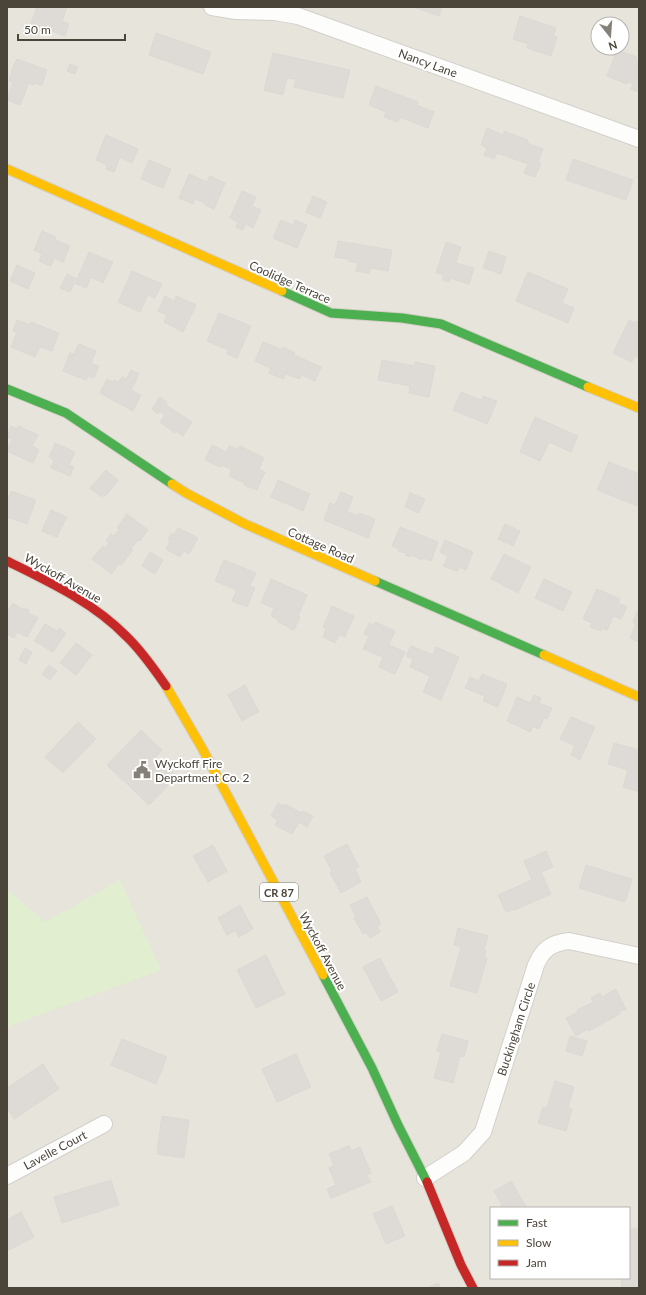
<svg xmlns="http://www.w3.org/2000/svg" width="646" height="1295" font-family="Lato,sans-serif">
<rect width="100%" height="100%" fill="#f4f2ee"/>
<path fill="#e7e4dc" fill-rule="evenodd" d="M7,7H639V1288H7ZM598,24H622V48H598ZM491,1208H629V1278H491Z"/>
<path fill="#e1eecf" d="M120,880L161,970L7,1027V889L45,922Z"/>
<path fill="#dedbd6" stroke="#dcd9d4" d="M37,7H67L62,21L69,24L65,36L31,23Z
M414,7H442L439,16Z
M520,16L556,28L553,36L557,37L551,56L527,48L528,44L513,39Z
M156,33L211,52L203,74L149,55Z
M617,50L637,57L636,61L639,62V92L631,89L633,84L628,82L627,84L607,76Z
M273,53L350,70L343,98L294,87L296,79L287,78L283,95L264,90Z
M17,59L47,70L42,85L34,83L33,85L29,83L20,105L7,100L13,82L9,81L12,73L11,71Z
M70,64L78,67L75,74L67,71Z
M376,86L418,102L416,105L434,112L428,128L400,117L398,122L384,117L386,112L369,105Z
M487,128L503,135L504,131L528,140L527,143L543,149L538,162L541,163L535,177L524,173L528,164L497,153L494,159L484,155L487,148L481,145Z
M106,135L138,149L132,163L120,157L114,172L106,169L107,165L96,160Z
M573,159L633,180L626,200L566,180Z
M149,160L171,169L163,188L141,179Z
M189,174L207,182L210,176L225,183L214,209L205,205V203L195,199L193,204L179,198Z
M242,191L256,197L252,206L261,210L253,228L246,224L243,230L236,227L238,222L230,218Z
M313,196L327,202L320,218L306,212Z
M281,220L293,225L295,220L307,225L297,248L273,238Z
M42,231L56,237L55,240L70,246L63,262L54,258L51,266L39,261L42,254L34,250Z
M338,241L392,250L388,271L370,268L369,273L356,271L358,263L348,261V259L335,257Z
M446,242L461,247L456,263L474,268L469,284L450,278L449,282L442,280L444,275L436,273Z
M489,251L506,257L501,274L483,268Z
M89,252L113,262L103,283L91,277L86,288L74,283L70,292L60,288L67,274L77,279Z
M17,265L35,273L28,289L10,281Z
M132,271L162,284L155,298L148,295L140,312L118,302Z
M528,272L568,289L562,303L574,308L568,323L516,301Z
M165,296L175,301L176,296L196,305L183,332L164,322L167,315L158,311Z
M219,313L251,326L237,358L227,354L228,350L207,341Z
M17,320L30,325L31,322L59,333L52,351L40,347L35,357L11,347L17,332L13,331Z
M629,320L635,323L636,321L639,322V358L634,356L632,362L613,353Z
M263,342L282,350L283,347L295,353L294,355L321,367L315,381L301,375L300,379L286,374L283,379L269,373L271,368L255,361Z
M79,344L96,351L91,363L99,366L94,378L88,376L86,380L63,371L70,353L74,354Z
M382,360L415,366V362L435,366L429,397L409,393L410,386L378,380Z
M131,370L139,374L131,390L141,395L133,411L100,393L107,379L113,382L114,380L119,382L122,377L126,379Z
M461,392L481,400L483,396L497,401L487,424L453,410Z
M160,397L167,402L166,405L192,422L183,436L176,431L175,433L160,422L165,415L160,411L158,414L152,409Z
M535,417L578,436L571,452L549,442L540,461L520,452Z
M11,426L17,429L18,426L38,435L32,446L39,450L33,463L7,451L12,439L7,437Z
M55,443L75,452L69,465L74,467L70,476L51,468L54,460L49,457Z
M212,445L226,452L229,446L238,449L240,446L264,458L259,469L265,472L257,490L244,485L245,483L229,476L232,470L222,465L221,467L205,460Z
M609,462L639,474V502L638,506L597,490Z
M106,470L118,480L108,493L105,496L103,494L102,497L90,488Z
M278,480L310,494L303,511L271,497Z
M11,491L36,500L27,524L7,517V503Z
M341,492L353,497L347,512L358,516L359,513L375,519L368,538L324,520L330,503L335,505Z
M410,493L425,499L419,513L405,507Z
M51,510L67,517L57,537L42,531Z
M127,514L148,530L140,541L138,540L131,548L133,550L121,565L119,564L111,574L92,559L103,546L105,548L109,543L106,541L111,534L114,536L119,530L117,528Z
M505,524L520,531L513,546L498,539Z
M400,527L438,542L431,561L423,558L422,560L411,555L410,557L405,555L406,553L398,551L399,549L392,546Z
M178,528L198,538L189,554L184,551L180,557L166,549L170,541L168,540L171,534L174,535Z
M445,540L473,552L466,570L460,567L457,571L443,566L448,556L440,552Z
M150,552L163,560L155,574L142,566Z
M504,554L531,567L518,593L491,579Z
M224,560L256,573L250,586L255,588L247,607L232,601L237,590L215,581Z
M271,579L307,595L298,616L300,617L294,630L289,628V627L278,622L279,620L271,616L274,608L261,603Z
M544,579L572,592L563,611L535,598Z
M597,589L620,599L618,603L627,607L621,619L613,616L607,630L602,628L601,631L590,627L592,623L583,619Z
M13,603L22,609L24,608L29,610L28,613L38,618L27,637L17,632L14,638L7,634V613Z
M332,606L354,616L345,637L339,635L335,643L323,637L326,629L323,627Z
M638,610H639V642L630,638L636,624L633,622Z
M375,622L395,631L389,645L405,652L395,674L379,667L383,657L363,649L369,636L364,634L369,623L374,626Z
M45,624L57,631L59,628L66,633L53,652L34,641Z
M76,643L92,655L76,675L60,663Z
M411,646L433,655L436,647L459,657L441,700L423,692L430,676L410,667L413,659L406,656Z
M25,648L32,652L26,664L19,660Z
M49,665L57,671L50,680L42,674Z
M482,674L507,684L498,707L483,701L485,696L465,688L470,677L479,681Z
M245,685L259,712L242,721L228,695Z
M534,695L541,698L539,703L552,708L547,719L544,718L539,729L533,726L530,732L507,721L517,697L530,703Z
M571,717L595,727L580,760L571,755L575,746L560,739Z
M78,722L96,739L63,773L45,757Z
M141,730L162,750L156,757L177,776L149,805L107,765Z
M614,743L639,750V792L623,787L628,770L608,764Z
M278,803L283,806L284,804L302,813L303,811L313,816L307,827L299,822L292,834L275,825L278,820L271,816Z
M347,844L359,867L355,869L361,882L341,893L330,873L332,871L324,856Z
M213,845L227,871L208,882L193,856Z
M546,851L553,867L541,872L551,894L515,910V909L506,912L498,895L532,880L524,861Z
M586,865L632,879L625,902L579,888Z
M367,897L381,924L377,926L380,932L370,938L366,932L363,934L354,918L356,917L350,905Z
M240,905L253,929L239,937L235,931L227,935L218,918Z
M458,928L488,936L484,949L486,950L484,957L487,958L477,993L450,986L461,947L454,945Z
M266,955L285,994L256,1008L237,970Z
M380,958L398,992L381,1001L363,967Z
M616,989L626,1009L619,1012L620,1014L589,1031L588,1029L576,1036L566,1018L578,1012L577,1010L593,1002L591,998L600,993L602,997Z
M442,1034L468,1041L464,1057L460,1056L453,1083L434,1078L441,1052L437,1051Z
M570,1036L587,1041L582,1056L566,1051Z
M122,1039L167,1057L156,1084L111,1065Z
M296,1054L311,1087L277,1102L262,1069Z
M43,1064L59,1089L14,1119L7,1108V1088Z
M555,1081L574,1087L568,1108L572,1109L566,1131L538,1123L543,1107L547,1108Z
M162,1116L189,1120L184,1158L157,1154Z
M349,1146L351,1151L360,1147L371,1173L367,1175L371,1182L331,1198L327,1189L336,1185L329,1168L334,1166L329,1154Z
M111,1180L119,1205L62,1223L54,1197Z
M511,1181L527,1208H502L500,1206L502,1205L494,1191Z
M392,1206L405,1236L386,1244L373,1214Z
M21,1212L34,1237L7,1251V1220Z
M639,1228V1287L622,1288L621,1278H629V1230Z
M438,1283L440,1288H427Z"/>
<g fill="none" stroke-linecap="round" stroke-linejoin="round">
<g stroke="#d2d0cb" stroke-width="18">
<path id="street" d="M212,7L236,11L275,12L298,16L639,139
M7,1176L104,1124
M425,1178L464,1153L483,1132L536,965C543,949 551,943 569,941L639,956"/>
</g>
<g stroke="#d3cfc5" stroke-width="11">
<path id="fast" d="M282,291L331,313L402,318L441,324L588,387
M7,389L66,413L172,484
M375,581L544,655
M323,975L372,1068L398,1125L427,1182"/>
</g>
<g stroke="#d3cfc5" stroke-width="11">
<path id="slow" d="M7,169L282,291
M588,387L639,408
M172,484L186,493L245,524L375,581
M544,655L639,697
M166,686L202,748L323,975"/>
</g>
<g stroke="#d3cfc5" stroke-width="11">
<path id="jam" d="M7,561C49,582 93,602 126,636C142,651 154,669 166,686
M427,1182L461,1265L473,1288"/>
</g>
<use href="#street" stroke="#fdfdfc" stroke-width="16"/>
<use href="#fast" stroke="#4caf50" stroke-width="9"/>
<use href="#slow" stroke="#ffc107" stroke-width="9"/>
<use href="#jam" stroke="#c62828" stroke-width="9"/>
</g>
<defs>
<g id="civic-bare" transform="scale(1.38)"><path d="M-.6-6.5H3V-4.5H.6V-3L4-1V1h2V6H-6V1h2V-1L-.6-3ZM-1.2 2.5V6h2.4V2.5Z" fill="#868178" stroke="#fff" stroke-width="2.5" paint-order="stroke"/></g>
</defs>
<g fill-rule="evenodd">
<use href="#civic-bare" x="142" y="770"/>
</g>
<g text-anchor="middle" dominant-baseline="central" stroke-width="4" stroke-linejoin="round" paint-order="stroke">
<rect fill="#fff" stroke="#817c74" stroke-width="1" x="260" y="883" width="38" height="18" rx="3"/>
<g font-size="11" font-weight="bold" fill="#4b4439">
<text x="279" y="892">CR 87</text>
</g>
<g font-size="12" fill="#4b4439" stroke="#fff">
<text transform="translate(428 63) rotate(20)">Nancy Lane</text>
<text transform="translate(290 282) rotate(24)">Coolidge Terrace</text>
<text transform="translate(321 545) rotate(24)">Cottage Road</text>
<text transform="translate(63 578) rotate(30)">Wyckoff Avenue</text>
<text transform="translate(323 951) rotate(62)">Wyckoff Avenue</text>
<text transform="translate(516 1029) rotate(-72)">Buckingham Circle</text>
<text transform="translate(55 1150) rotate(-28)">Lavelle Court</text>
</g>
<g font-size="12" fill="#4b4439" stroke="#fff" text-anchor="start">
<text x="155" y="763">Wyckoff Fire<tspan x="155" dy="14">Department Co. 2</tspan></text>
</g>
</g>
<rect width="646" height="1295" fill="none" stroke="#4b4439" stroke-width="16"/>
<rect x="490" y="1207" width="140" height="72" fill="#ffffff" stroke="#b7b4b0"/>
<rect x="498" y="1220" width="20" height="6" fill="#4caf50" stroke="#b7b4b0"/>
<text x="526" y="1227" font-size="12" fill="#4b4439">Fast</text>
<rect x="498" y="1240" width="20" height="6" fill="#ffc107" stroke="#b7b4b0"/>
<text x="526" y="1247" font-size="12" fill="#4b4439">Slow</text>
<rect x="498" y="1260" width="20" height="6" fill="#c62828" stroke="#b7b4b0"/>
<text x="526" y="1267" font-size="12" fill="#4b4439">Jam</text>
<g transform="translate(610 36) rotate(163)"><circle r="19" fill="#ffffff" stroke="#b7b4b0"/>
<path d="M0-3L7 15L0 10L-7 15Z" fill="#868178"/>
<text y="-6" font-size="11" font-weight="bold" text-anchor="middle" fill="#4b4439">N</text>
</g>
<path d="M18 34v6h107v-6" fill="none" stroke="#4b4439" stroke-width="2"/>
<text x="24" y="34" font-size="12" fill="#4b4439" stroke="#ffffff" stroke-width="3" paint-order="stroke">50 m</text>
</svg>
